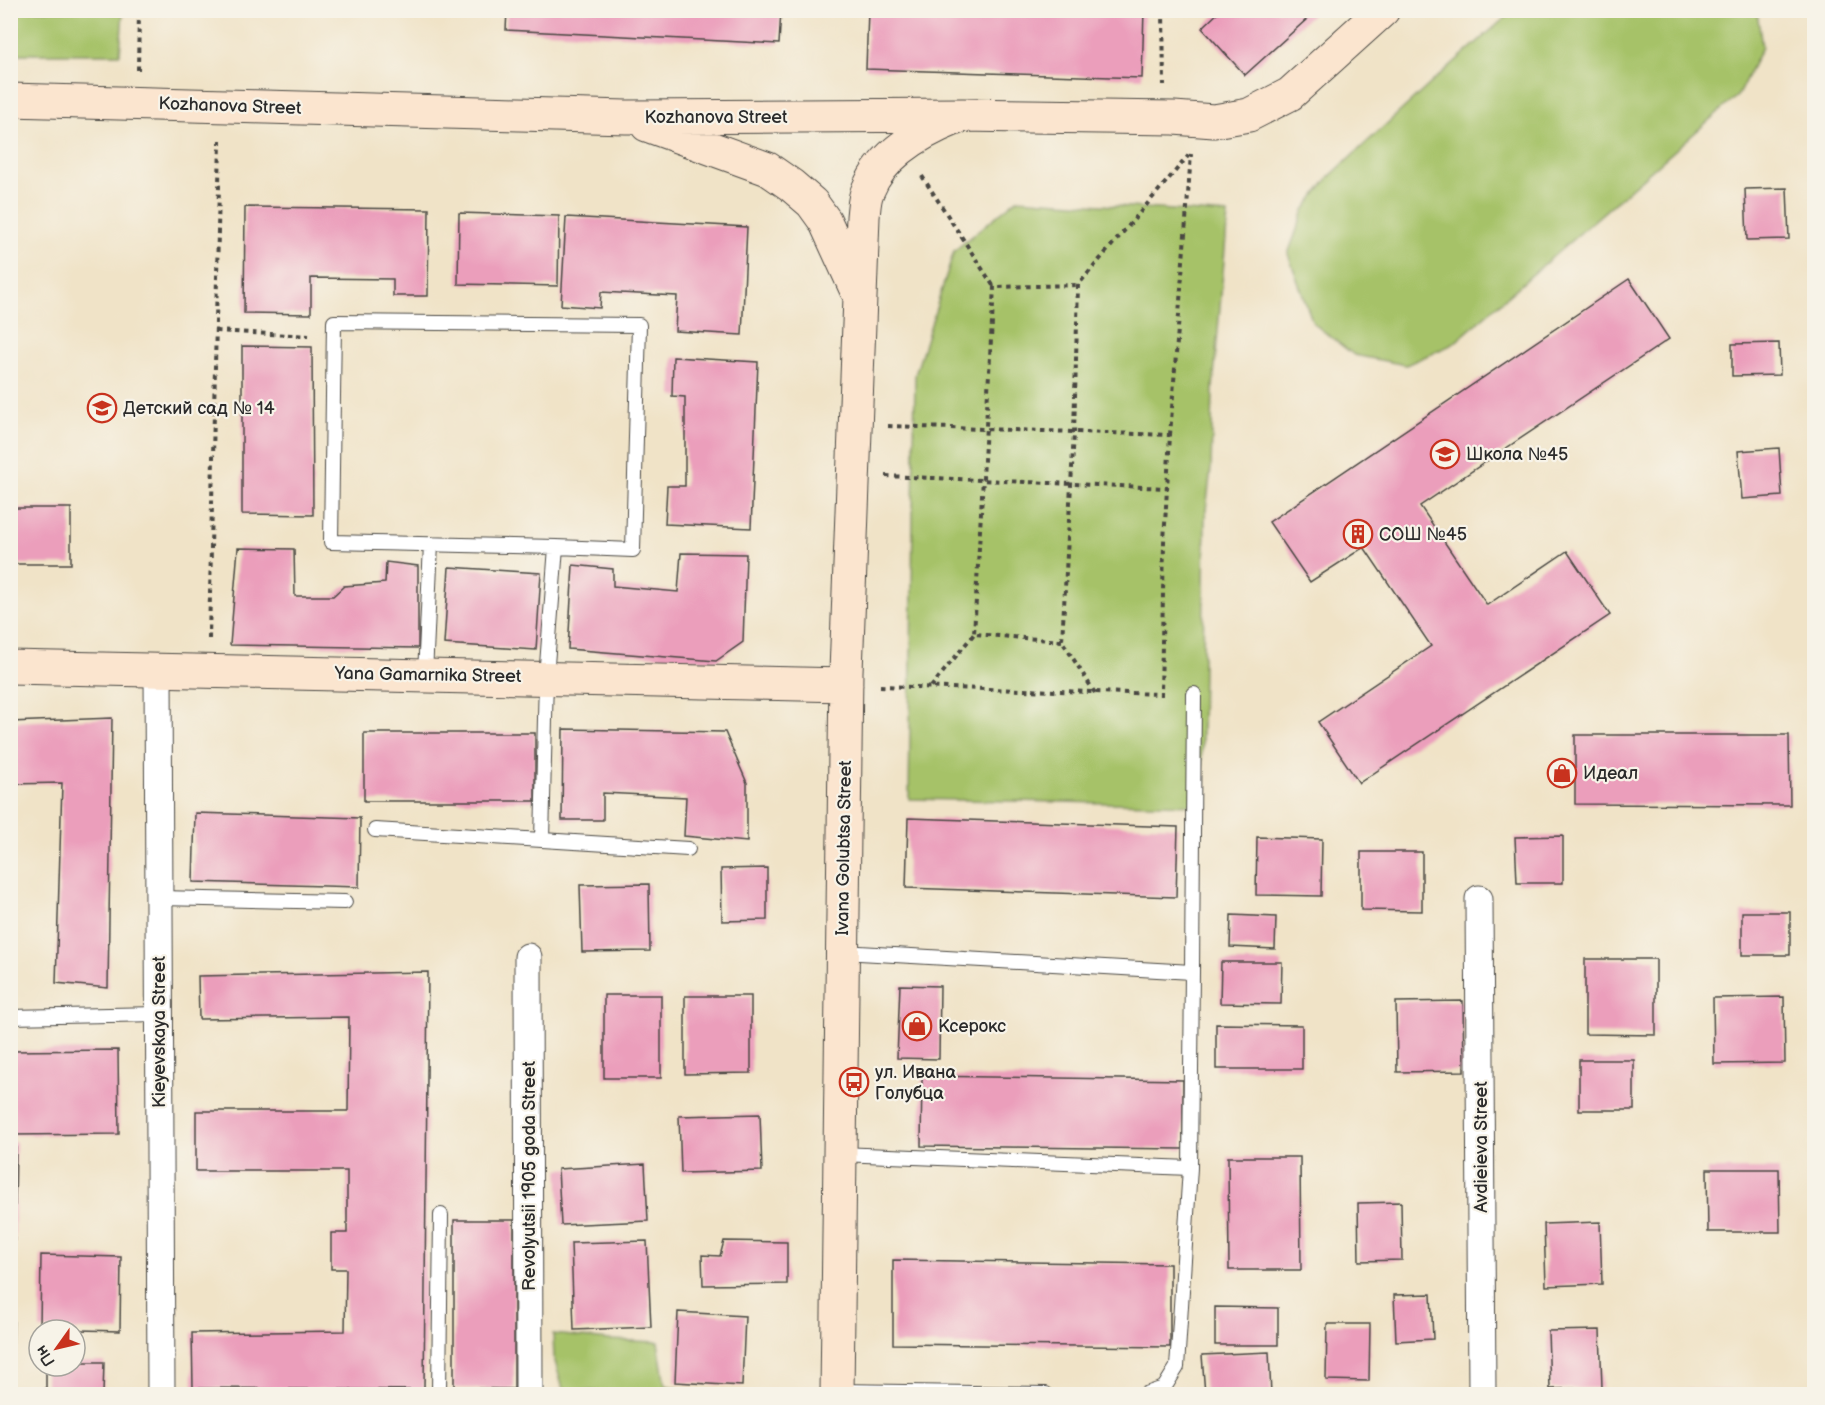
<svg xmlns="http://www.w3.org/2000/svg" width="1825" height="1405" font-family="'Balsamiq Sans',sans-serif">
<rect width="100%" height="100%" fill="#f7f3e8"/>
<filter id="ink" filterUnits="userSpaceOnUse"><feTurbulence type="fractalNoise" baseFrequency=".0167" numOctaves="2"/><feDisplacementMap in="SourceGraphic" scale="12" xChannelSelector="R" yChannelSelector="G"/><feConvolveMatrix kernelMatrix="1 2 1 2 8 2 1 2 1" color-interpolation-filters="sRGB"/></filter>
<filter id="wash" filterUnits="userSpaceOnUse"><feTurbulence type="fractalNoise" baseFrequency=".008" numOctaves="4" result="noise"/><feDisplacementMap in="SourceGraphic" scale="24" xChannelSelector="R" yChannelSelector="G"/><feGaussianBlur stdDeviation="1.35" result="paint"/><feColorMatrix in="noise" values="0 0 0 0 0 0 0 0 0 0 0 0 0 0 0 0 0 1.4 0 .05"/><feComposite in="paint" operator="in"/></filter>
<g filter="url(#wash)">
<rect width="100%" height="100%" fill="#f0e3c7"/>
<path fill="#a6c268" stroke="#68764a" stroke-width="1.5" d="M11,10L123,11L120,54H11Z
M1514,10L1757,11L1762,47L1738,95L1453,344L1406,365L1354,355L1313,323L1288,254L1304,210L1329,177L1442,73Z
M1017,199L1228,214L1213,388L1211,468L1205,519L1201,805L909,799L915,375L954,251Z
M553,1334L609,1340L658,1342L665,1385L701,1394H631L563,1389L554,1358Z"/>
<g id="blocks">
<path fill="#eb9ebb" d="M507,10H781L779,44L506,30Z
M868,10H1144L1142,78L866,69Z
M1221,10H1317L1245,75L1202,28Z
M1787,188L1789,239L1747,240L1745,189Z
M245,207L429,209L428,296H393V279L311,278V314L244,313Z
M459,213L559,216L558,286L458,284Z
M566,217L747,227L742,335L675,331L677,296L601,292L600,308L561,305Z
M1629,279L1669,339L1420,506L1487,605L1567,551L1610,615L1359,783L1318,722L1431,646L1364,547L1310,582L1269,522Z
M1779,343L1780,375L1732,376V344Z
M242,346L312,347L313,515L242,514Z
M673,357L758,362L751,528L665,524L667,486H685V397L672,396Z
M1779,448L1782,496L1742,499L1738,451Z
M10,508H71V564H10Z
M238,548L294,549L295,596H333L344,586L385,583L386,562L418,566V648L230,645Z
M681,553L746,554L743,642L716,661L568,649L573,565L613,569V586L678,592Z
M449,567L541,573L536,650L444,644Z
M112,718L108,988L56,983L62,783L10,784V722Z
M563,729L725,732L747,783V842L684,836L686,797L603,793V820H562Z
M364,733H535V801H364Z
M1575,735H1789L1790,805L1575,804Z
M195,813L360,818L359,887L193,882Z
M908,818L1178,827L1176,897L906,888Z
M1563,836V883H1517L1515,837Z
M1257,837L1322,839L1321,896L1256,895Z
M1361,852H1422V911L1361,910Z
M767,868V920L722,921L721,869Z
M649,884L650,951L582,952L580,885Z
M1742,912H1790V955H1742Z
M1231,915L1276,917L1275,949L1230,947Z
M1585,959H1656V1035L1585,1034Z
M1221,962H1282L1281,1004L1220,1003Z
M428,972L424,1390L193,1388L192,1333L345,1331L346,1269H331V1233H347V1171H196V1111H348L349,1017L199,1019L198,976Z
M900,985L940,986L939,1059L897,1058Z
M604,995H661V1078H604Z
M685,996H751V1073L685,1074Z
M1784,997L1785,1063L1714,1064L1713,998Z
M1463,1001L1464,1071L1397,1072L1396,1002Z
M1216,1024L1302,1025V1069H1216Z
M118,1050L119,1134L10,1135V1051Z
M1579,1060H1634V1110H1579Z
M922,1076L1183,1080V1149L921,1146Z
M760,1114L762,1171L681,1173L679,1116Z
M10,1142H16L13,1363H10Z
M1228,1157H1300L1301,1270H1229Z
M645,1164L648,1221L561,1225L558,1169Z
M1707,1169H1779L1780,1232H1708Z
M1401,1202L1402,1260L1359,1261L1358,1203Z
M454,1220H514V1389L454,1388Z
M1600,1222L1602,1284L1546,1286L1544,1224Z
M647,1241L651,1327L574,1330L571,1243Z
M724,1241L787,1242V1284L703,1285L702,1255L720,1256Z
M41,1255L121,1257L120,1331L40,1329Z
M893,1260L1170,1264V1347L893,1344Z
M1431,1294L1433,1339L1396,1341L1394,1295Z
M1215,1307L1278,1308V1345H1215Z
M678,1312L745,1316L742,1386L675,1382Z
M1327,1324H1370L1369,1381L1326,1380Z
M1600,1330L1602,1388L1550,1389L1548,1331Z
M1269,1352L1271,1394H1205L1202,1355Z
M75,1362H104L103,1394H46V1366H75Z
M1661,1389L1778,1391V1394H1661Z"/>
</g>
</g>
<g filter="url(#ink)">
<use href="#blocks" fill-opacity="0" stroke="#494742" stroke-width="1.5"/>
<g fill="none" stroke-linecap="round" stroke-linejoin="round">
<g stroke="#494742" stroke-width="16">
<path id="lane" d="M556,547L331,542L334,322L639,325L633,550L556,547L546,678L542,840L688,849
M425,675L431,544
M375,830L542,840
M159,898L345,902
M842,952L1192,972L1190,1168L1177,1367L1164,1388L1146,1394
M1192,972L1194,694
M10,1017L159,1014
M840,1154L1190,1168
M837,1391L1046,1394
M439,1394L441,1215"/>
</g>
<g stroke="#494742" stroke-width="29">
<path id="street" d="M158,669L161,1394
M1479,899L1482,1394
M528,957L529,1394"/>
</g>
<g stroke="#494742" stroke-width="35">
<path id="secondary" d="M10,100L626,117L963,115L1174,118L1214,121L1249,115L1290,94L1383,10
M647,125L768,169L791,185L812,203L825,221L856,289
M10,667L846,685
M837,1394L846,672L863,217C864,208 864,198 868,190C883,153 921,132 956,118"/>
</g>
<path stroke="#494742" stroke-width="4" stroke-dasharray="4.5 4.5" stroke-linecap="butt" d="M1163,10L1164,85
M10,21L12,67
M138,70L139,10
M922,176L994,287
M216,331L309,336
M888,426L1170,435L1164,542L1161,694
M1170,435L1191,154
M886,476L1167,488
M209,639L220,140
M1062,641L974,634L994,287L1078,285
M880,686L1163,694
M931,687L974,634
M1095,693L1062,641L1074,433L1078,285L1189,155"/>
<use href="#lane" stroke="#fff" stroke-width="14"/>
<use href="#street" stroke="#fff" stroke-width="27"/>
<use href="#secondary" stroke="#fbe5cf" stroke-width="33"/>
</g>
</g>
<defs>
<g id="school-ring" transform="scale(1.5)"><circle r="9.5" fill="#f7f3e8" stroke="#c8321e" stroke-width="1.5"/><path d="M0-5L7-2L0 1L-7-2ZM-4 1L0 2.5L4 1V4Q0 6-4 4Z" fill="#c8321e"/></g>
<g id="building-ring" transform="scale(1.5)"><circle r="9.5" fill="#f7f3e8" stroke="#c8321e" stroke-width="1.5"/><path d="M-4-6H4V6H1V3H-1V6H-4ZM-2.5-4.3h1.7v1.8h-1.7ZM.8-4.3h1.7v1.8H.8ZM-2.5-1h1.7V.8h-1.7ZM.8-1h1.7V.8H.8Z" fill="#c8321e"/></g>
<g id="shop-ring" transform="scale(1.5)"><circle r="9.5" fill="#f7f3e8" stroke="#c8321e" stroke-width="1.5"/><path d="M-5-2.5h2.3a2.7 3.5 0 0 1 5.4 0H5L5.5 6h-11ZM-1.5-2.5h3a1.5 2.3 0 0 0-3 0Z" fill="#c8321e"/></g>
<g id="bus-ring" transform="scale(1.5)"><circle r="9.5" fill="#f7f3e8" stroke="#c8321e" stroke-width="1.5"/><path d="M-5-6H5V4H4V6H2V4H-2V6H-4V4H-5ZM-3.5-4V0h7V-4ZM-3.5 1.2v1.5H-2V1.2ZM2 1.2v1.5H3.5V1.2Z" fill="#c8321e"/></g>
</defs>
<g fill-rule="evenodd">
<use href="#school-ring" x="102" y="408"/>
<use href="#school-ring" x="1445" y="454"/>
<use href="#building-ring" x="1358" y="534"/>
<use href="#shop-ring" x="1562" y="773"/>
<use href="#shop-ring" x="917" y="1026"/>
<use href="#bus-ring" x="854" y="1082"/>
</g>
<g text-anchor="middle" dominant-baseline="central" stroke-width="4.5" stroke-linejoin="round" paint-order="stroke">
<g font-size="18" fill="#2b2b2b" stroke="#f7f3e8">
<text transform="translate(230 106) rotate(2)">Kozhanova Street</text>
<text x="716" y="117">Kozhanova Street</text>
<text transform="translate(428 675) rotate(1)">Yana Gamarnika Street</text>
<text transform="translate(844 848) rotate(-89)">Ivana Golubtsa Street</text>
<text transform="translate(159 1032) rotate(-90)">Kieyevskaya Street</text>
<text transform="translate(1481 1147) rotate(-90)">Avdieieva Street</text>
<text transform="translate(529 1176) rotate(-90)">Revolyutsii 1905 goda Street</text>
</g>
<g font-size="18" fill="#2b2b2b" stroke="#f7f3e8" text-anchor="start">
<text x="123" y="408">Детский сад № 14</text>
<text x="1466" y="454">Школа №45</text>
<text x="1379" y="534">СОШ №45</text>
<text x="1583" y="773">Идеал</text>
<text x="938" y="1026">Ксерокс</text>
<text x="875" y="1072">ул. Ивана<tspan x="875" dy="21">Голубца</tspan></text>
</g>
</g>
<rect width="1825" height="1405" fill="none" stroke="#f7f3e8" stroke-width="36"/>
<g transform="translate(57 1348) rotate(236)"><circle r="28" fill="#f7f3e8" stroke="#a5a39c" stroke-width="1.5"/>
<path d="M0-4.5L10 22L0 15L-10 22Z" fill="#c8321e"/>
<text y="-9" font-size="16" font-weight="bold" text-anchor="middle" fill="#2b2b2b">Пн</text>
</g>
</svg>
